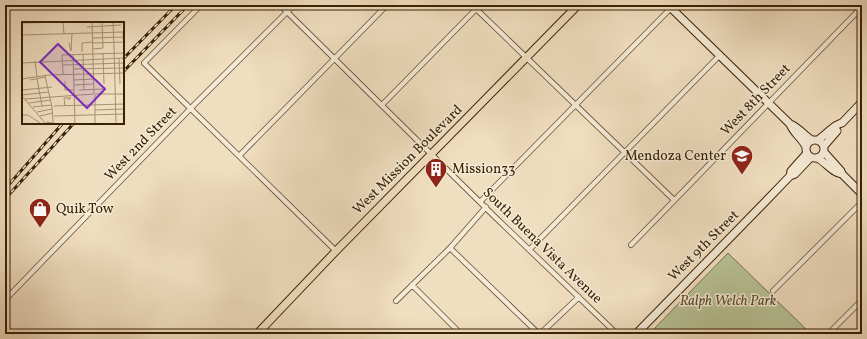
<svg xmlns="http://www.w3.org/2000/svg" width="867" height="339" font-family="Vollkorn,serif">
<rect width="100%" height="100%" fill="#f0dec0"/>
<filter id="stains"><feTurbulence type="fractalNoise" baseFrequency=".005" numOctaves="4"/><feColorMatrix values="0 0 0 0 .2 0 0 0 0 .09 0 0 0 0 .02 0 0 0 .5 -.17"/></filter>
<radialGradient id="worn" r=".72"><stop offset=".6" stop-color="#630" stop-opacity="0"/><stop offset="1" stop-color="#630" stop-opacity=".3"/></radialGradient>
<path fill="#b7c295" stroke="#78724e" d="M728,253L811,334H649Z"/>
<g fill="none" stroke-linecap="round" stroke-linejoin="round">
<g stroke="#685034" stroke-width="6">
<path id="street" d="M201,5L144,63L336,251
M280,5L494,216L617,334
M472,5L674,200
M382,105L480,5
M239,156L387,5
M480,202L671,8
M631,245L858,11L862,5
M450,248L539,334
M530,249L719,56
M412,285L461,334
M773,291L862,202
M5,300L191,108L294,5
M396,301L450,248L486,207
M540,334L579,297
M828,334L862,300"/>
</g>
<g stroke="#3a2106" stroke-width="9">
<path id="secondary" d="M668,5L790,124C793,133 802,138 806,147
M790,124C799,127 804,136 812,140
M806 149a9 9 0 1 1 18 0a9 9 0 1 1-18 0Z
M818,140C826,135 834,124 842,123L862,102
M824,146L837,131
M824,152L841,171L842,174L862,194
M817,158C826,162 832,173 842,174
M790,176L795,174L811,157
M636,334L764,203L790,176L791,171L807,153"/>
</g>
<g stroke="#3a2106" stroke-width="9">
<path id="primary" d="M257,334L336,251L578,5"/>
</g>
<use href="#street" stroke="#f5ead6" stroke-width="4.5"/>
<use href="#secondary" stroke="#f5ead6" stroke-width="7"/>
<use href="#primary" stroke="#f0dec0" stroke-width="7"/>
<g stroke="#3a2106" stroke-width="3">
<path id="rail" d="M123,59L176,5
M123,72L188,5
M5,189L63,123
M5,199L74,123"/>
</g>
<use href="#rail" stroke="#f5ead6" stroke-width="1.5" stroke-dasharray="4.5" stroke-linecap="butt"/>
</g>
<defs>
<g id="school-pin" transform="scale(1.15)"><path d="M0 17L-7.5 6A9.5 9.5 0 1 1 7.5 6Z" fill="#8f2418" stroke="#f5ead6"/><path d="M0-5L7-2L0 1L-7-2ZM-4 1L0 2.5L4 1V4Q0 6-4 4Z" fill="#fff"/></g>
<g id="building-pin" transform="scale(1.15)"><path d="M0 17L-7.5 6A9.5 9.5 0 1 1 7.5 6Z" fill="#8f2418" stroke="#f5ead6"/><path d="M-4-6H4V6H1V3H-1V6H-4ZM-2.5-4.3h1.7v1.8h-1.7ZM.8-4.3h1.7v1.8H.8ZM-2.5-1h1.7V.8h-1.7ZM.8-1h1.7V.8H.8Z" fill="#fff"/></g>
<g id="shop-pin" transform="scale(1.15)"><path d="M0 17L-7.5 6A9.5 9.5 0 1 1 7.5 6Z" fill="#8f2418" stroke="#f5ead6"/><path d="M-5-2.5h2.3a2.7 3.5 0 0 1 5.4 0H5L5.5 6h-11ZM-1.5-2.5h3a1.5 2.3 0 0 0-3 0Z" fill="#fff"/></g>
</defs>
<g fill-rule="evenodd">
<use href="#school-pin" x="742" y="156"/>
<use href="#building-pin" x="436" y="169"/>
<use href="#shop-pin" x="40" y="209"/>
</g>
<g text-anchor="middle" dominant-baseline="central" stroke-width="3" stroke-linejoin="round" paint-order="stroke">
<g font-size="14" fill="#3a2106" stroke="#f5ead6">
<text transform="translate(756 100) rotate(-46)">West 8th Street</text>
<text transform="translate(141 144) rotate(-46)">West 2nd Street</text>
<text transform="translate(408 160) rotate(-45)">West Mission Boulevard</text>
<text transform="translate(542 246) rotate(44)">South Buena Vista Avenue</text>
<text transform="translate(704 246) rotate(-45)">West 9th Street</text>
</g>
<g font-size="14" fill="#3a2106" stroke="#f5ead6" text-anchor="start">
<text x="726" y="156" text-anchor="end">Mendoza Center</text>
<text x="452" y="169">Mission33</text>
<text x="56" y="209">Quik Tow</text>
</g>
<g font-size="14" font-style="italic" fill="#59492a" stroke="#f5ead6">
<text x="728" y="301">Ralph Welch Park</text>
</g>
</g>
<g transform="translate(22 22)">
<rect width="102" height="102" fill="#f0dec0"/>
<path fill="none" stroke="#a79276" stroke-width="1" d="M41,0L42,12M70,0L72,72M91,0L92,24M0,1L44,0M65,5L99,3M101,10L102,28M0,13L102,10M71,16L102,15M47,21L49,29L50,12M71,21L102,20M92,24L94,102M71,27L81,26L80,0M60,30V21L71,20M81,31L82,62M51,32L53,102M61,32L62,68M97,36L98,62M13,39L15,55M0,41L102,36M41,43L102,41M51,47L102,46M41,52L40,33L102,31M23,54L30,85L31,100M0,57L26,53L102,51M15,57L20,84M8,58L23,55M51,58L72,57M43,59V68H51M52,63L72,62M0,68L30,65M57,68L82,67L83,65M73,72H102M0,73L27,70M73,73V102M0,74L24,102M3,77L72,72M7,81L29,78M32,84L102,82M43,84L42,76H49L46,78M11,85L30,83M73,88L102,87M15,90L30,87M0,93H6L18,101M18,94L31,91M32,94L102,92M24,100L37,102"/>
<path fill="#7b2cbf" fill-opacity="0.15" stroke="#7b2cbf" stroke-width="2" d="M36,22L83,67L65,86L18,40Z"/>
<rect width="102" height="102" fill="none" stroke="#3a2106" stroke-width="2"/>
</g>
<rect width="867" height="339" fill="none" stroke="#f0dec0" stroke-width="20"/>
<rect x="6" y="6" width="855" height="327" fill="none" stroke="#3a2106" stroke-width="2"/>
<rect x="10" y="10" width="847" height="319" fill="none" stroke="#3a2106"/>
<rect width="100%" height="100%" filter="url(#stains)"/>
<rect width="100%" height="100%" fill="url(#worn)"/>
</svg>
